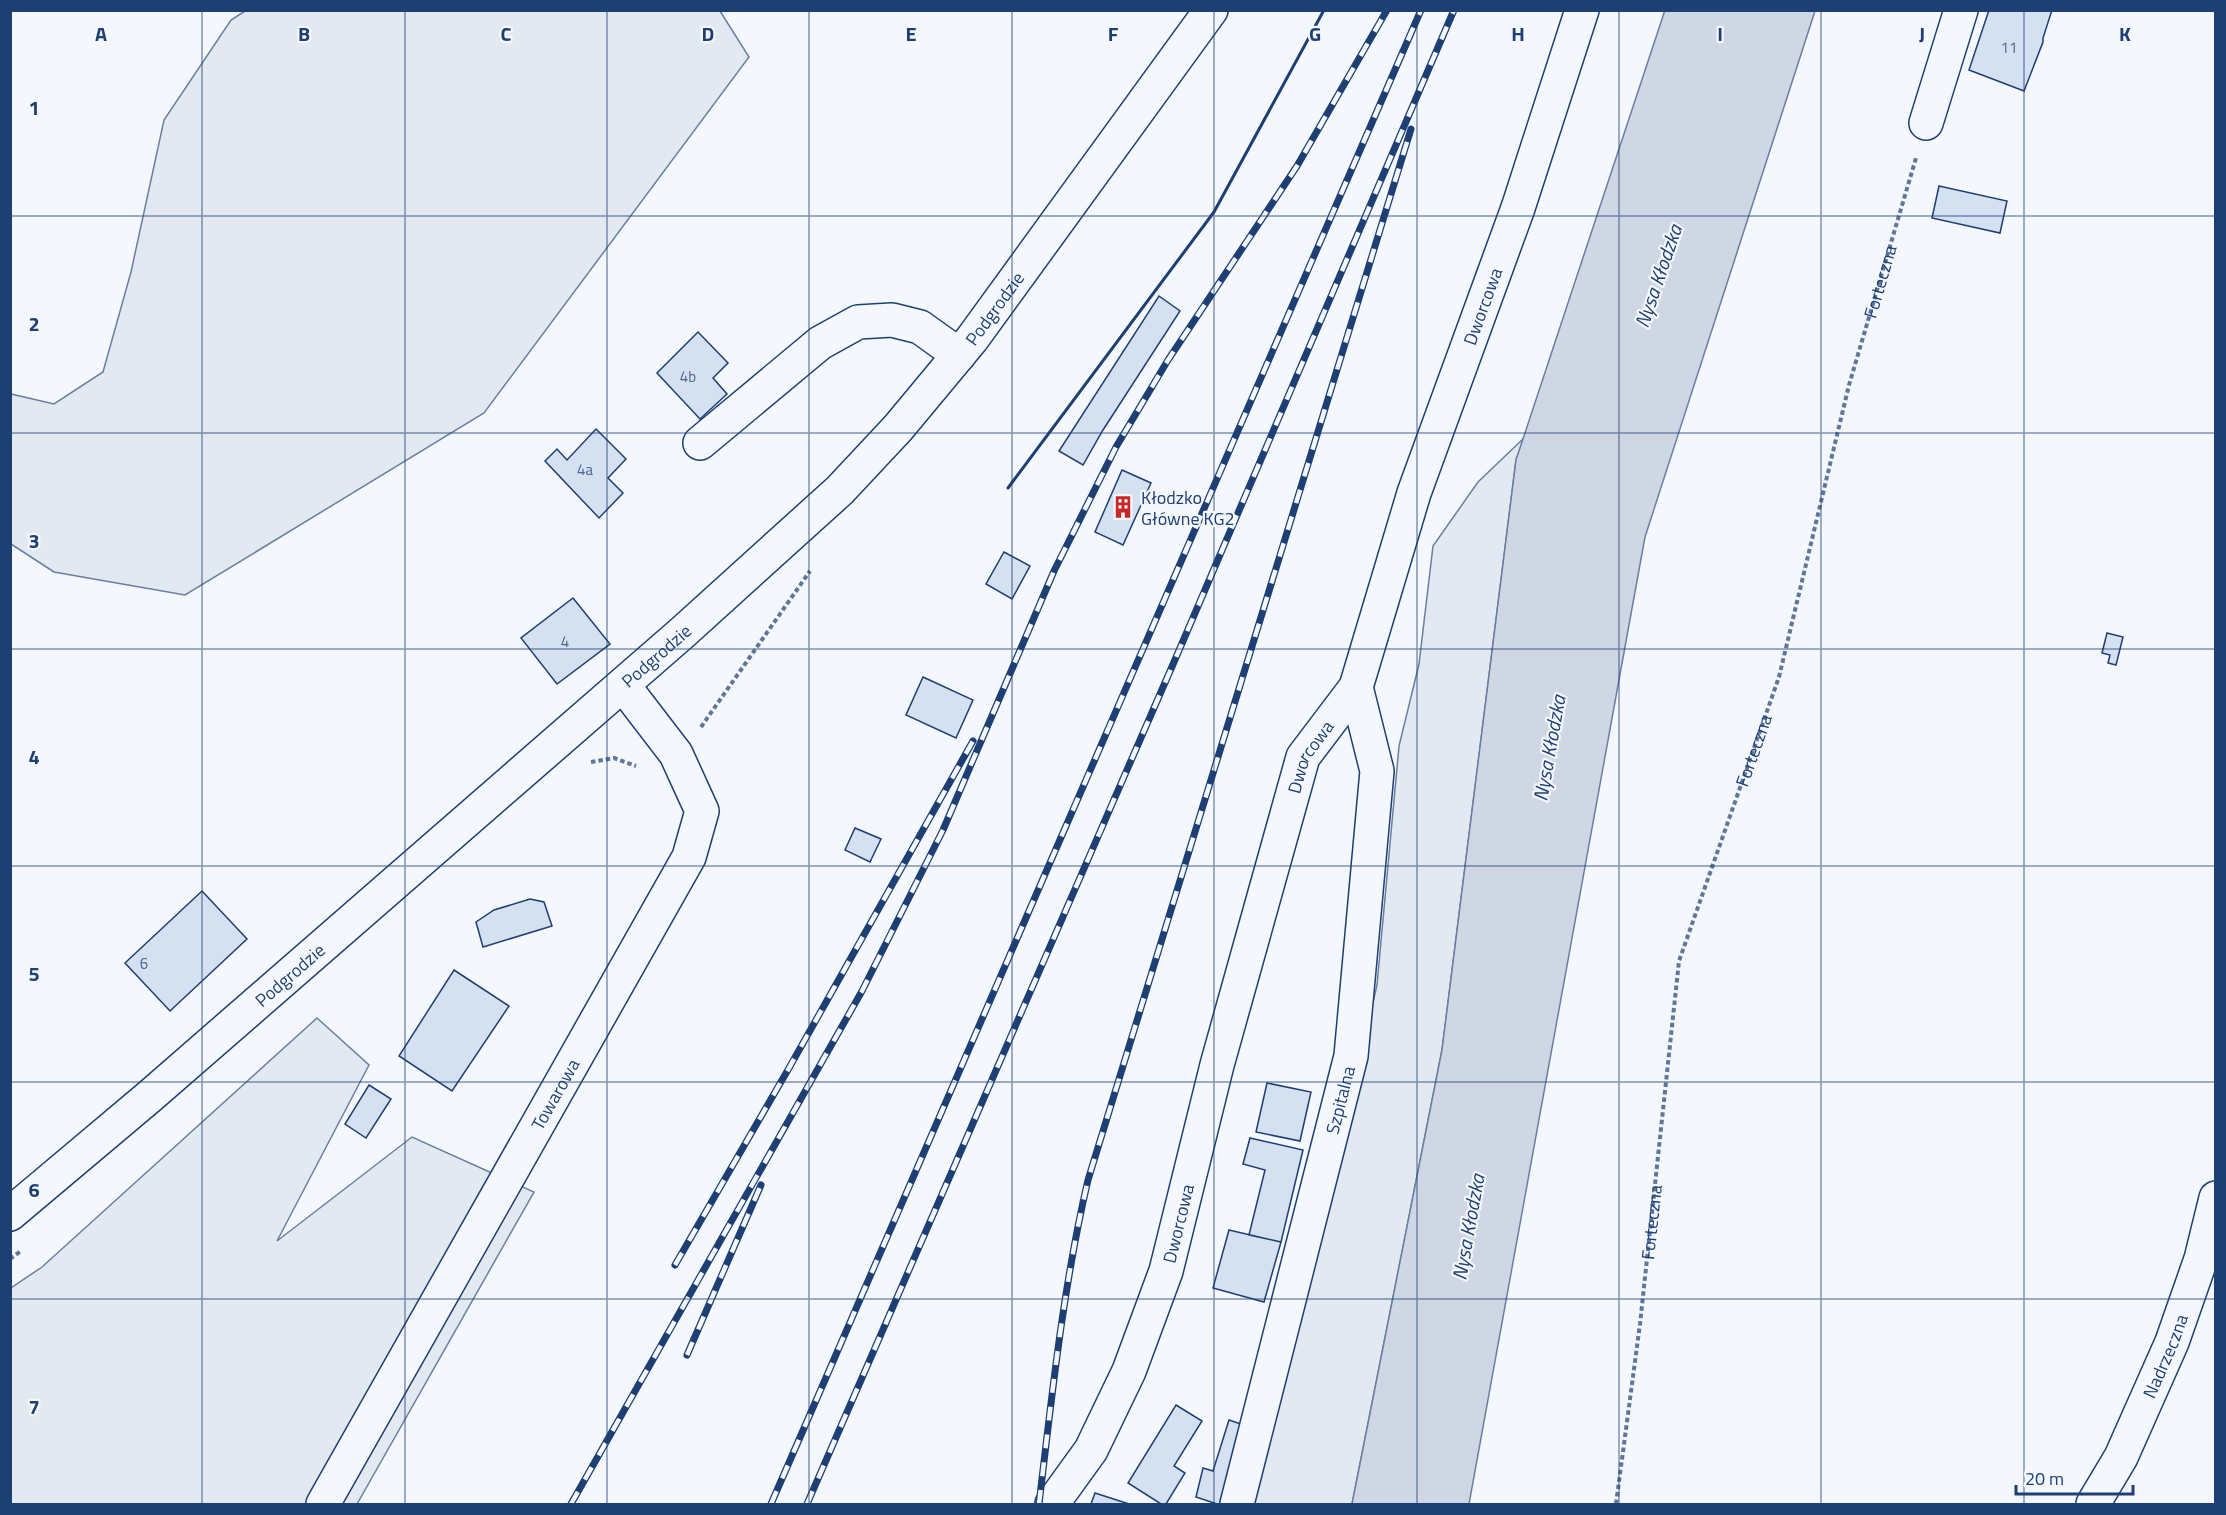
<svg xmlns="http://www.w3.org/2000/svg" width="2226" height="1515" font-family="'Titillium Web',sans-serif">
<rect width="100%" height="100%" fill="#f4f7fb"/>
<path fill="#e3e9f0" stroke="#687fa3" stroke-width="1.5" d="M245,11H720L749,57L484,413L185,595L54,572L11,544V394L54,404L103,372L131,272L164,120L231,20Z
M1524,438L1516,460L1442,1050L1352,1504H1244L1346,1123L1377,985L1399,746L1419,664L1433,546L1478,482Z
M317,1018L369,1065L277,1241L412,1137L534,1192L357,1504H11V1288L42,1267Z"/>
<path fill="#cfd7e4" stroke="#687fa3" stroke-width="1.5" d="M1665,10L1815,11L1645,537L1469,1504H1352L1442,1050L1516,460Z"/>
<path fill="#d5e0f0" stroke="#1d3f73" stroke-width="1.5" d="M1989,10H2052L2043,38V42L2024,91L1969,70Z
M1939,186L2007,201L2000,233L1932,218Z
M1159,296L1180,311L1103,430L1083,465L1059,451Z
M698,332L728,363L713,378L727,394L700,419L657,373Z
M596,429L626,459L608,478L623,493L599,518L545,461L557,449L567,460Z
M1122,470L1151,483L1123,545L1095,532Z
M1004,552L1030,566L1012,599L986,584Z
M573,598L610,644L557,684L521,638Z
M2107,633L2123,637L2116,665L2108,663L2110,655L2102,653Z
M923,677L973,700L956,738L906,715Z
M855,828L881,839L870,862L845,850Z
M202,891L247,939L170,1011L125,963Z
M530,899L544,902L552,926L483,947L476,922L494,910Z
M454,970L509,1006L452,1091L399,1056Z
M1267,1083L1311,1092L1300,1141L1256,1132Z
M369,1085L391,1099L366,1138L345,1124Z
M1250,1138L1303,1150L1281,1242L1249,1235L1265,1170L1243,1164Z
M1229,1230L1281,1242L1264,1302L1213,1288Z
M1176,1405L1202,1421L1174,1466L1185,1473L1166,1504H1161L1128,1483Z
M1229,1420L1247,1426L1223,1504H1217L1196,1497L1203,1468L1213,1471Z
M1095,1493L1129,1504H1091Z"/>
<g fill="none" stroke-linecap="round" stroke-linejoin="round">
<g stroke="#1d3f73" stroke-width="36">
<g id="minor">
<path d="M1926,123L1961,10"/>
<path d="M700,443L820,343L858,322L892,320L920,327L959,355"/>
<path id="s2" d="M323,1504L689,857L702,811L676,754L623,685"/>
<path id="s3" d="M1052,1504L1091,1450L1129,1371L1166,1271L1217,1065L1303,757L1356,687L1414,493L1518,208L1582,10"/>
<path id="s4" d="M1237,1504L1351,1056L1377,771L1356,687"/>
<path id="s5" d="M2093,1504L2121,1457L2172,1342L2201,1259L2216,1198"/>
</g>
</g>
<g stroke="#1d3f73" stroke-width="36">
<g id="major">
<path id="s6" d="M10,1214L149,1097L682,633L840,490L898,428L972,339L1211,10"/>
</g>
</g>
<g stroke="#5e769c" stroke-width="4" stroke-dasharray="4.5 3" stroke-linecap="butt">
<path d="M701,727L810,571"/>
<path d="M591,762L614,758L636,766"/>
<path d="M10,1259L21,1251"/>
<path id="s1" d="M1616,1504L1640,1324L1679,961L1779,677L1849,385L1916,158"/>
</g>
<use href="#minor" stroke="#f4f7fb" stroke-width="33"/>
<use href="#major" stroke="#f4f7fb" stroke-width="33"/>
<g stroke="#1d3f73" stroke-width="7">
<path id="rail" d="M675,1265L789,1068L973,741
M687,1355L761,1185
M571,1504L862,991L943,830L1054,571L1116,447L1168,360L1297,166L1387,10
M771,1504L1421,10
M807,1504L1174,662L1454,10
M1039,1504C1052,1395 1063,1287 1088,1180L1411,129"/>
</g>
<use href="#rail" stroke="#f4f7fb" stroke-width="4.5" stroke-dasharray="14" stroke-linecap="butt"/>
<path stroke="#1d3f73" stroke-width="3" d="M1008,488L1214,212L1324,10"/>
</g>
<path fill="none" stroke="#1d3f73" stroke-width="1.5" stroke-opacity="0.55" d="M202,10V1504M405,10V1504M607,10V1504M809,10V1504M1012,10V1504M1214,10V1504M1417,10V1504M1619,10V1504M1821,10V1504M2024,10V1504M10,216H2216M10,433H2216M10,649H2216M10,866H2216M10,1082H2216M10,1299H2216"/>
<defs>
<g id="building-bare" transform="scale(1.8)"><path d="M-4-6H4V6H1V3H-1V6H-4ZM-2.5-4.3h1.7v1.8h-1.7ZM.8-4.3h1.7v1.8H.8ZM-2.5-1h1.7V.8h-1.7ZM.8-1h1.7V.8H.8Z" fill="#c62828" stroke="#f4f7fb" stroke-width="2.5" paint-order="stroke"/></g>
</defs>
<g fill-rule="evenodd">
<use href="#building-bare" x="1123" y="507"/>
</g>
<g text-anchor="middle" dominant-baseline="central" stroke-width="4.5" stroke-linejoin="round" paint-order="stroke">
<g font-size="15" fill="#4b6792">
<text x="2009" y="47">11</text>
<text x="688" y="376">4b</text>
<text x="585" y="469">4a</text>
<text x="565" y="641">4</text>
<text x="144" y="963">6</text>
</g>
<g font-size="18" fill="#1d3f73" stroke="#f4f7fb">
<text stroke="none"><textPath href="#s1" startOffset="1256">Forteczna</textPath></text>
<text stroke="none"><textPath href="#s3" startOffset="1282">Dworcowa</textPath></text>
<text stroke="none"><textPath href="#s6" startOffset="1340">Podgrodzie</textPath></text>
<text stroke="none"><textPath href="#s6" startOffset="854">Podgrodzie</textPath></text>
<text stroke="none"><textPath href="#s1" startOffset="770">Forteczna</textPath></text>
<text stroke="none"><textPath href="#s3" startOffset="796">Dworcowa</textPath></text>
<text stroke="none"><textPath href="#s6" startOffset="368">Podgrodzie</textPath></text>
<text stroke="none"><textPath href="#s2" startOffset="471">Towarowa</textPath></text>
<text stroke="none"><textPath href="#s4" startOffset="417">Szpitalna</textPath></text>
<text stroke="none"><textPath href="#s3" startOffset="310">Dworcowa</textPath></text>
<text stroke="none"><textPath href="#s1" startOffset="284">Forteczna</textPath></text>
<text stroke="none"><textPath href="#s5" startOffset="165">Nadrzeczna</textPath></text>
</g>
<g font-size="18" fill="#1d3f73" stroke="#f4f7fb" text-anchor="start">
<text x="1141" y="497">Kłodzko<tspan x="1141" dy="21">Główne KG2</tspan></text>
</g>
<g font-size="20" font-style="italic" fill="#1d3f73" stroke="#f4f7fb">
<text transform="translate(1658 276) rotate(-71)">Nysa Kłodzka</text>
<text transform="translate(1549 748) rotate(-80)">Nysa Kłodzka</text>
<text transform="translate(1468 1227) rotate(-80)">Nysa Kłodzka</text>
</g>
</g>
<g font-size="20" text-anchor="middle" font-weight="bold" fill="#1d3f73" stroke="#f4f7fb" stroke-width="4.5" stroke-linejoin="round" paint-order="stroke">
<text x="101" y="41">A</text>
<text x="304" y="41">B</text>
<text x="506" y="41">C</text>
<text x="708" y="41">D</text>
<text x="911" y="41">E</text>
<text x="1113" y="41">F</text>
<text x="1315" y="41">G</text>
<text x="1518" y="41">H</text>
<text x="1720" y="41">I</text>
<text x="1922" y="41">J</text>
<text x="2125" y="41">K</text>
<text x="34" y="115">1</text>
<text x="34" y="331">2</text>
<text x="34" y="548">3</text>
<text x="34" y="764">4</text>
<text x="34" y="981">5</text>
<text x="34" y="1197">6</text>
<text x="34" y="1414">7</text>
</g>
<rect width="2226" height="1515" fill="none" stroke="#1d3f73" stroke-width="24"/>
<path d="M2016 1485v9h117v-9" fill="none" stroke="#1d3f73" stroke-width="3"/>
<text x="2025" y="1485" font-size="18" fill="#1d3f73" stroke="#f4f7fb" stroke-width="4.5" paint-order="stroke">20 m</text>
</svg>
